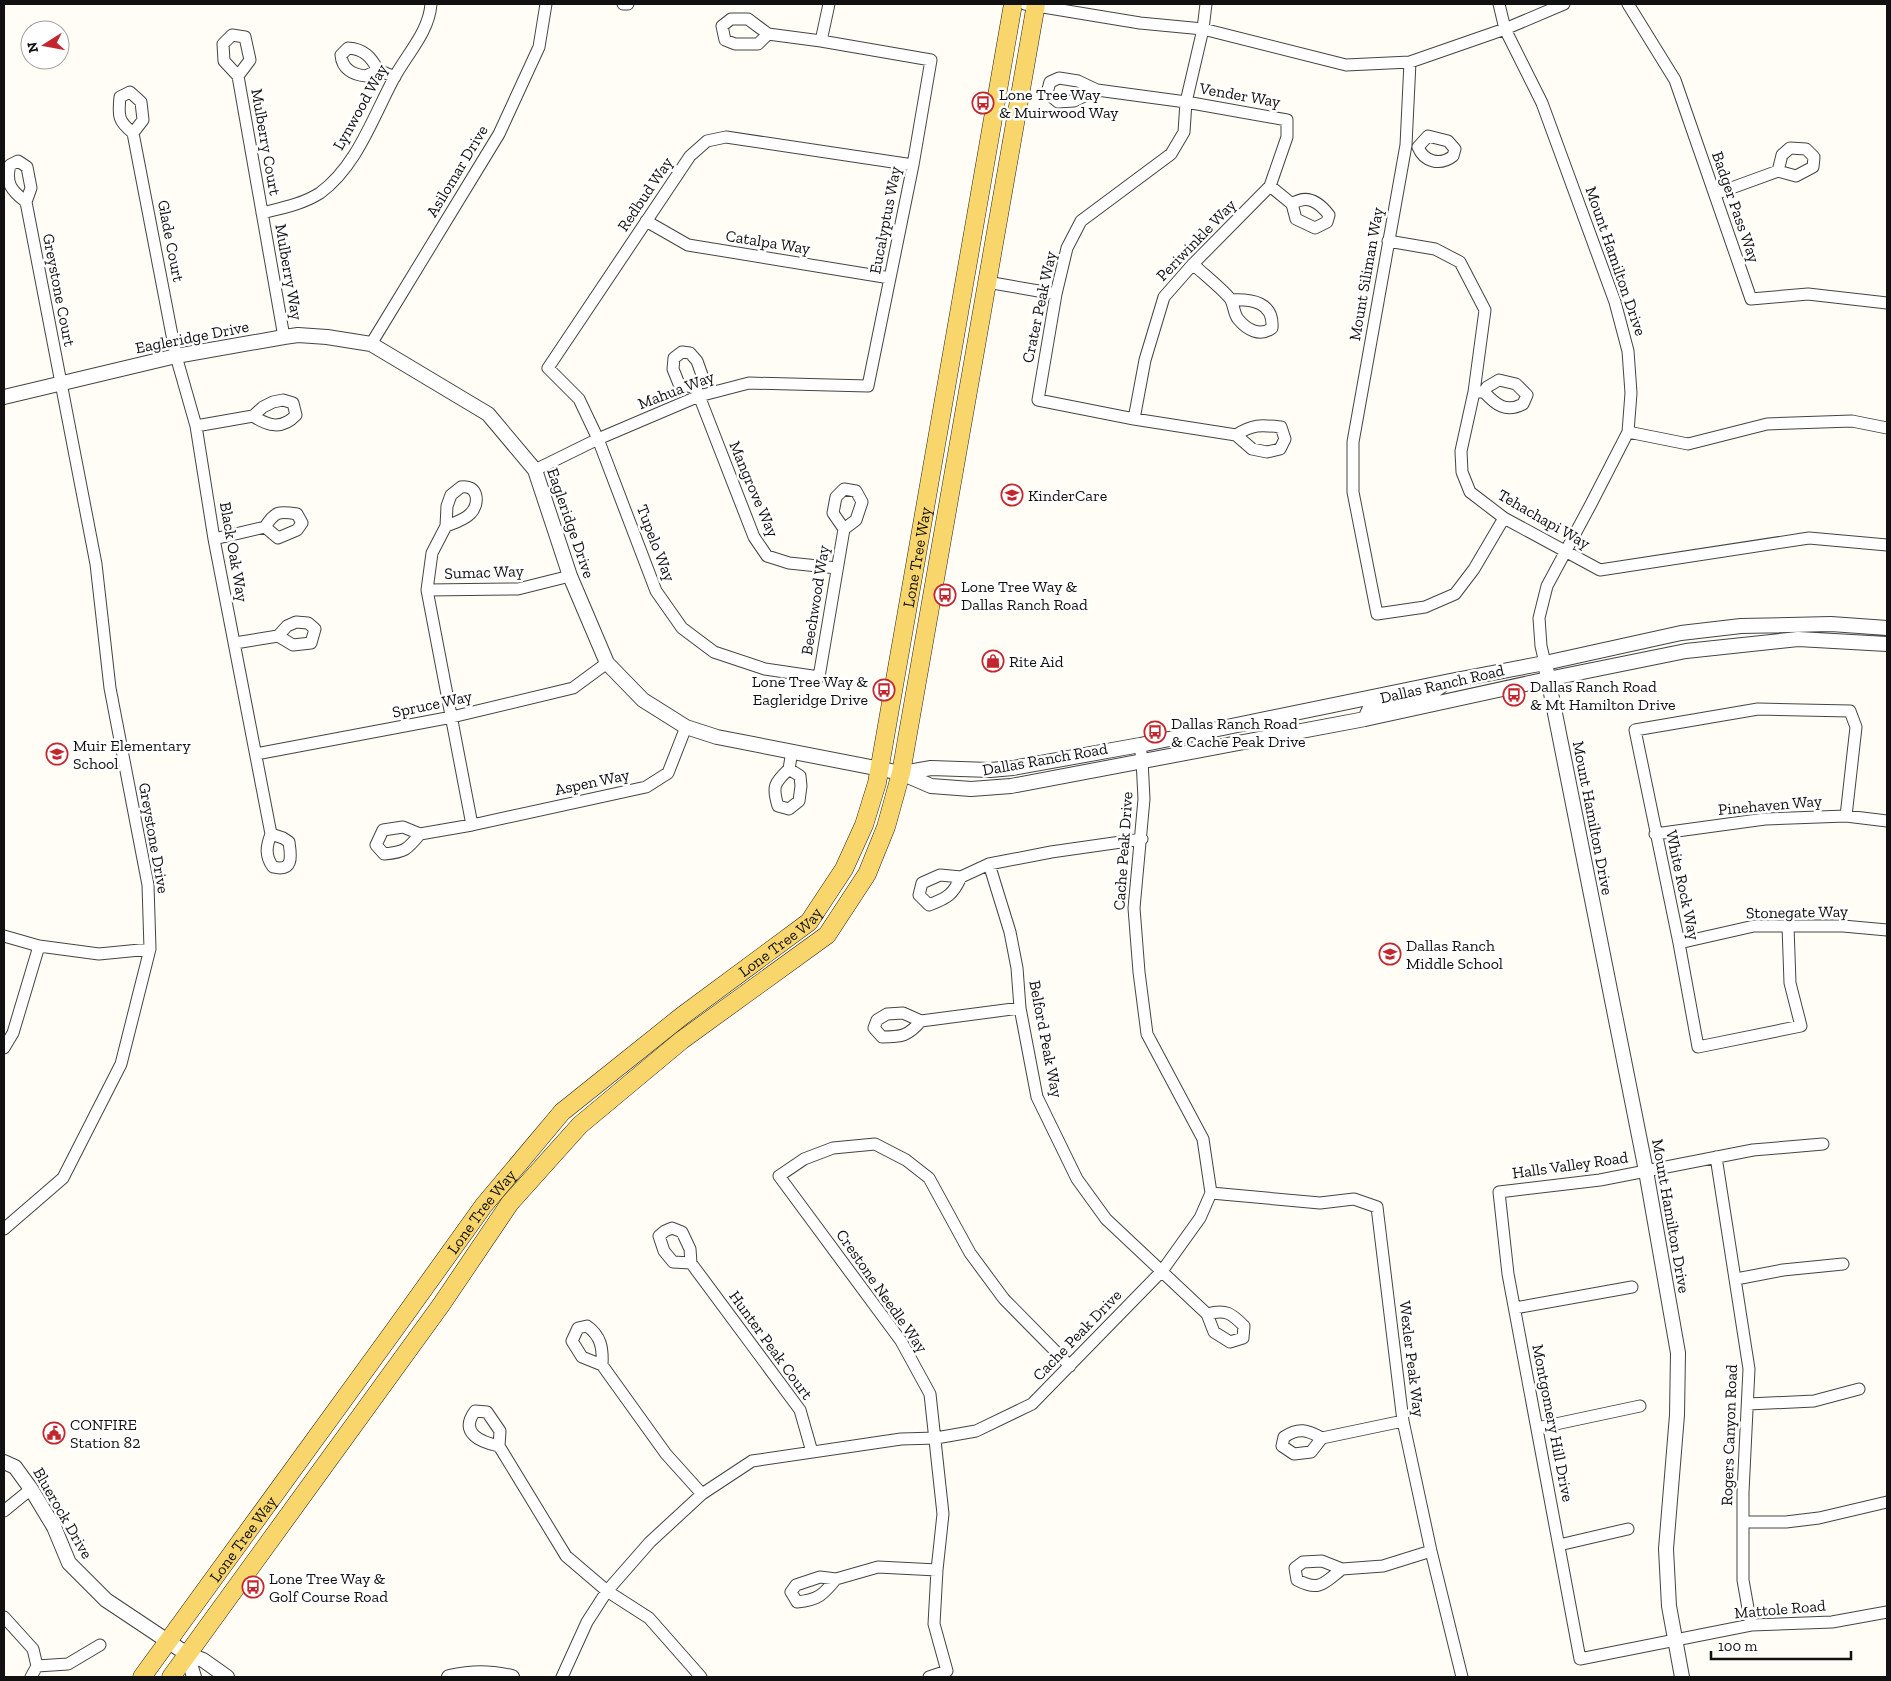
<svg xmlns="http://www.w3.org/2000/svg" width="1891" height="1681" font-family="'Zilla Slab',serif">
<rect width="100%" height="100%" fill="#fffdf5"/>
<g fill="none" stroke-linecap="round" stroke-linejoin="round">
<g stroke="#444" stroke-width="13">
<path id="minor" d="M623,4H628
M1025,4L1140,23L1203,29L1346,65L1410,62L1505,29L1564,4
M1206,4L1203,29L1186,102L1184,132L1171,154L1081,221L1067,248L1056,294L1038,400L1134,419L1236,435L1252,449L1267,452L1280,449L1285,439L1281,427C1261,425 1253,424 1236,435
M1499,4L1505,29L1542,103L1615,302L1628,351L1631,393L1628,432L1591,504L1547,586L1539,618L1541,646L1545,663
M1628,4L1675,80L1751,299L1808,294L1887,303
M821,41L829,4
M1410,62L1406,145L1353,442V492L1377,614L1425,607L1455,594L1474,569L1504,518
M378,70L366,76C353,75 342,69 341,55L348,48C364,49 371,57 378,70L395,77
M238,76L250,60L245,37L232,35L223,44L224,61L238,76L284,337
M1097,90L1074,101L1058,102L1047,93L1050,82L1059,78L1078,81L1097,90L1186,102L1287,120V137L1270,186L1193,264L1164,297L1145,360L1134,419
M133,133L143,120L141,102L130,92L120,97C118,116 118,121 133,133L176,356L196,426L214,539L271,834C266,847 265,856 273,867C294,872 291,856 289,842L283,838L271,834
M1428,136L1448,141L1455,149L1453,156C1440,166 1424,162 1418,147Z
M1270,186L1292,204L1296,219L1315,228L1327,222L1329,215C1319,202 1307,194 1292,204
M1715,194L1778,171L1796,176L1813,167L1814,157L1806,149L1790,148L1782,155L1778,171
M262,213C282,208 303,204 320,193C357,166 373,117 394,78C407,54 429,32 431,4
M646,221L688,245L890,278
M1388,241L1435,249L1460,262L1485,310L1474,392L1461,451L1462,472L1470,492L1504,518L1600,570L1809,538L1887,545
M1193,264C1202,273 1225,291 1231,300C1234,306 1234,314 1238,319C1247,330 1260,337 1272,328C1274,302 1252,299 1231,300
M987,282L1056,294
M371,344L499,134L539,47L546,4
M696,388L679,384L673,369L674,358L682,352L690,353L697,361L702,375L696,388L754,537L767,556L789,563L837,568
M1474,392H1484C1496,405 1506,413 1523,404L1527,395L1516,384L1499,380L1487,387L1484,392
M196,426L253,416L263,407L273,402L283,400L293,403L296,415C282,430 268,426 253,416
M1628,432L1688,444L1767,424L1852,421L1887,428
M535,470L598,439L699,396L749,383L868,386L913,165L931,60L821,41L768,34L748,19H731L722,26L725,40L735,44H758L768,34
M446,526C454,523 465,520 471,513C480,503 478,484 461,487L451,495L447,506L446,526L432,553L427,590L472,825
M844,529L856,520L862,502L856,491L844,489L836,497L833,513L844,529L819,677L765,669L714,652L682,628L656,591L598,439L579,399L548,368L690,156L707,141L726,137L913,165
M214,539L265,527C275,511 279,511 297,514L302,523L297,530L278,538L265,527
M427,590L518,589L570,576
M235,643L278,636L287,626L296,622L308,623L315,629L311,643L293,645L278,636
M256,754L452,717L573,688L607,663
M789,769L800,776L801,786L799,801L789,809L778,806C772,787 774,783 789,769L792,751
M420,834C407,850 405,852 384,854L376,845L383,830L403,827L420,834L472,825L646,787L668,773L686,727
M1655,834L1765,819L1846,816L1887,821
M989,864L1010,932L1017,968L1020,1008L1037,1097L1077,1179L1106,1219L1207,1314L1214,1332L1230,1342L1243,1338L1244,1326C1231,1313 1226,1309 1207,1314
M961,877C953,895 947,898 929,905L919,895L922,883L940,875L961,877L989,864L1051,852L1142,839
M1788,926L1790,983L1801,1026L1698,1047L1679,943L1635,730L1758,709L1850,711L1856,727L1846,816
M4,936L39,946L99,954L150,949
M1679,943L1754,926H1843L1887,930
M921,1021C908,1036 902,1037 882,1037L874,1028L877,1020L887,1014L903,1013L921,1021L1020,1008
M4,1048L13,1033L39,946
M1823,1144L1753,1150L1600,1180L1499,1192L1508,1274L1580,1659L1751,1625L1832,1622L1887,1612
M1716,1157L1749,1369L1743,1492V1580L1751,1625
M1211,1193L1320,1203L1354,1199L1377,1207L1403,1421L1431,1551L1462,1677
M4,1229L63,1178L121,1064L150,949L148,885L110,688L96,564L26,202L31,188L27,167L18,161L10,165C5,184 12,191 26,202
M691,1263L673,1262L664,1251L659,1236L665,1231L672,1228L682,1232L690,1249L691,1263L800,1410L812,1452
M1736,1279L1783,1270L1843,1264
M1515,1308L1632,1287
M602,1365C603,1348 601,1336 587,1326L578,1328L572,1341L582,1357L602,1365L666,1454L702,1494
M1748,1404L1814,1401L1859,1389
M1537,1428L1640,1406
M1322,1438C1307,1430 1299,1427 1284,1437L1282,1446L1294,1454L1311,1452L1322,1438L1403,1421
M499,1446C480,1442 459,1433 475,1411L487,1412L500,1431L499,1446L566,1556L607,1591L649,1618L701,1677
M4,1511L31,1489
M1743,1522H1786L1819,1518L1887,1502
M1559,1545L1628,1529
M1342,1569C1324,1583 1320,1592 1297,1580L1295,1568L1303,1562L1322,1561L1342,1569L1383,1566L1431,1551
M836,1579C823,1595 818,1600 797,1602L791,1592L796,1585L820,1577L836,1579L878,1567L937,1570
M4,1617L33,1649L37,1666L31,1677
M37,1666L68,1664L100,1645
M562,1677L587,1622L607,1591L650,1542L702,1494L752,1461L901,1439L936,1438L976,1431L1032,1404L1162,1271L1200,1218L1211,1193L1203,1139L1147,1034L1139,972L1134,908L1144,799L1142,760L1140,745
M929,1677L947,1671L934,1624L937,1570L943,1514L930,1394L901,1341L779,1176L804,1159L833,1148L875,1144L906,1160L929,1178L970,1253L1004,1299L1070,1366"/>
</g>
<g stroke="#444" stroke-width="16">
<path id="tertiary" d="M4,397L176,356L284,337L298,335L327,337L371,344L488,414L535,470L570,576L607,663L643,700L686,727L717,737L901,773L931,786L971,789L1011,786L1365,719L1548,679L1686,651L1798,639L1887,644
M1545,663L1646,1171L1678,1353L1677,1415L1666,1549L1669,1606L1682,1677
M1365,719L1369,710L1374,707L1427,696L1441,686
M902,773L931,768L990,770L1013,768L1140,745L1450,681L1545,663L1681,633L1741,626L1831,624L1887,628
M4,1462L15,1467L31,1489L54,1527L69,1563L106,1600L187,1654L203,1660L227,1677
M187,1654L194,1677
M449,1677C473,1672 488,1672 512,1677"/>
</g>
<g stroke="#222" stroke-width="19">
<g id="primary">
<path id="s1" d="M142,1677L395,1329L484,1205L562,1112L682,1016L809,922L844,869L864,825L877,783L1013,4"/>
<path d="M171,1677L441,1305L510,1203L580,1125L682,1040L827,935L867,874L886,827L901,773L1036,4"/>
</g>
</g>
<use href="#minor" stroke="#fff" stroke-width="11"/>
<use href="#tertiary" stroke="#fff" stroke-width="14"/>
<use href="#primary" stroke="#f9d66b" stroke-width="18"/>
</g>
<defs>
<g id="bus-ring" transform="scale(1.125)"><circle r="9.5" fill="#fff" stroke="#c4262e" stroke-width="1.5"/><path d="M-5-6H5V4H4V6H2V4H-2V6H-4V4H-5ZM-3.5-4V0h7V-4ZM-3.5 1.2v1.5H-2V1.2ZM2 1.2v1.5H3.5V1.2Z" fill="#c4262e"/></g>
<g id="school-ring" transform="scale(1.125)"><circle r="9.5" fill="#fff" stroke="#c4262e" stroke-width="1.5"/><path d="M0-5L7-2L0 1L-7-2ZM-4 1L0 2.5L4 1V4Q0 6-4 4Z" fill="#c4262e"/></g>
<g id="shop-ring" transform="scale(1.125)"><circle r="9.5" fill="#fff" stroke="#c4262e" stroke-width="1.5"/><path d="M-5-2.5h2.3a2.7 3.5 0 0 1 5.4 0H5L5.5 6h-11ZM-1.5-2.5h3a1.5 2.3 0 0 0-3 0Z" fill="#c4262e"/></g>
<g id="civic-ring" transform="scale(1.125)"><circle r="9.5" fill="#fff" stroke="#c4262e" stroke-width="1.5"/><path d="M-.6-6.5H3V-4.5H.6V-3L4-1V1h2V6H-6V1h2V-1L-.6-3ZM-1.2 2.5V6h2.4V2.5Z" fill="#c4262e"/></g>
</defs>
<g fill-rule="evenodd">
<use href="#bus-ring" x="983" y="103"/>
<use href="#school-ring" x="1012" y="495"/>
<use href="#bus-ring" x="945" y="595"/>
<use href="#shop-ring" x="993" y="661"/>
<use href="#bus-ring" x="884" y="690"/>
<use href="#bus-ring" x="1514" y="695"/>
<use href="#bus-ring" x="1155" y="732"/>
<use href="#school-ring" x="57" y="754"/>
<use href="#school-ring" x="1390" y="954"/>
<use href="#civic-ring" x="54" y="1433"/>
<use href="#bus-ring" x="253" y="1587"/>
</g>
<g text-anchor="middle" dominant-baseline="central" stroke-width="5" stroke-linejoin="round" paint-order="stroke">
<g font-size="16" fill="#111" stroke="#fff" text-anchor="start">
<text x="999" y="94">Lone Tree Way<tspan x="999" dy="18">&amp; Muirwood Way</tspan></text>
<text x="1028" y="495">KinderCare</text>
<text x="961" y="586">Lone Tree Way &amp;<tspan x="961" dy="18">Dallas Ranch Road</tspan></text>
<text x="1009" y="661">Rite Aid</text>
<text x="868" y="681" text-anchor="end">Lone Tree Way &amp;<tspan x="868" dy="18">Eagleridge Drive</tspan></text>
<text x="1530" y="686">Dallas Ranch Road<tspan x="1530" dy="18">&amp; Mt Hamilton Drive</tspan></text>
<text x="1171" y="723">Dallas Ranch Road<tspan x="1171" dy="18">&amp; Cache Peak Drive</tspan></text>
<text x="73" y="745">Muir Elementary<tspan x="73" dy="18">School</tspan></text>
<text x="1406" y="945">Dallas Ranch<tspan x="1406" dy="18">Middle School</tspan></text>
<text x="70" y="1424">CONFIRE<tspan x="70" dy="18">Station 82</tspan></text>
<text x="269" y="1578">Lone Tree Way &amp;<tspan x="269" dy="18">Golf Course Road</tspan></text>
</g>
<g font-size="16" fill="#111" stroke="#fff">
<text transform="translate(1240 95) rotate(10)">Vender Way</text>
<text transform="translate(360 107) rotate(-61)">Lynwood Way</text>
<text transform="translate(266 142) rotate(80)">Mulberry Court</text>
<text transform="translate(457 171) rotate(-59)">Asilomar Drive</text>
<text transform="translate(645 194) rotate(-56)">Redbud Way</text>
<text transform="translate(1736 207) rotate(71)">Badger Pass Way</text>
<text transform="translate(885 220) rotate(-79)">Eucalyptus Way</text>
<text transform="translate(1196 240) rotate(-46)">Periwinkle Way</text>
<text transform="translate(171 241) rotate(79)">Glade Court</text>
<text transform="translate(768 242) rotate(9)">Catalpa Way</text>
<text transform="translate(1616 261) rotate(71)">Mount Hamilton Drive</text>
<text transform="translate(289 272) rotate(80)">Mulberry Way</text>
<text transform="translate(1366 274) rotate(-80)">Mount Siliman Way</text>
<text transform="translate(59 290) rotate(79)">Greystone Court</text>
<text transform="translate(1039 307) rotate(-78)">Crater Peak Way</text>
<text transform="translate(192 337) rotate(-11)">Eagleridge Drive</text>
<text transform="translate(676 390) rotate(-21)">Mahua Way</text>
<text transform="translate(754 489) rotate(67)">Mangrove Way</text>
<text transform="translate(1544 519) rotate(30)">Tehachapi Way</text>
<text transform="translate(571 523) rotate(71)">Eagleridge Drive</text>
<text transform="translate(656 543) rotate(69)">Tupelo Way</text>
<text transform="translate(234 552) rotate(80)">Black Oak Way</text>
<text stroke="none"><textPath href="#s1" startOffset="1401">Lone Tree Way</textPath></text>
<text transform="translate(484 572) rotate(-2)">Sumac Way</text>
<text transform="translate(815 600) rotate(-81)">Beechwood Way</text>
<text transform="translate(1442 684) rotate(-13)">Dallas Ranch Road</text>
<text transform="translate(432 704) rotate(-12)">Spruce Way</text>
<text transform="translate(1045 759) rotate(-10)">Dallas Ranch Road</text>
<text transform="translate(592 782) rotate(-12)">Aspen Way</text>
<text transform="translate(1770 805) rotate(-5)">Pinehaven Way</text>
<text transform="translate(1593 818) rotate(79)">Mount Hamilton Drive</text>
<text transform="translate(154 838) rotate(80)">Greystone Drive</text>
<text transform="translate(1123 851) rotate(-86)">Cache Peak Drive</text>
<text transform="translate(1683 885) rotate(78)">White Rock Way</text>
<text transform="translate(1797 912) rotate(-1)">Stonegate Way</text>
<text stroke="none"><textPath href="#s1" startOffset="981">Lone Tree Way</textPath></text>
<text transform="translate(1046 1039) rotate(79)">Belford Peak Way</text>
<text transform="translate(1570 1165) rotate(-8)">Halls Valley Road</text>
<text stroke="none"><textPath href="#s1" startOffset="576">Lone Tree Way</textPath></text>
<text transform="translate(1671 1216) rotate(80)">Mount Hamilton Drive</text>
<text transform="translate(882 1291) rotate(55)">Crestone Needle Way</text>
<text transform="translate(1077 1335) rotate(-46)">Cache Peak Drive</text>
<text transform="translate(771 1345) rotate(54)">Hunter Peak Court</text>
<text transform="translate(1412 1359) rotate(83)">Wexler Peak Way</text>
<text transform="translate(1553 1423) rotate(79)">Montgomery Hill Drive</text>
<text transform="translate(1729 1435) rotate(-88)">Rogers Canyon Road</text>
<text transform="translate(63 1513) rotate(60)">Bluerock Drive</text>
<text stroke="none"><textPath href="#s1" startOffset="171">Lone Tree Way</textPath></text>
<text transform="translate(1780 1609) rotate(-5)">Mattole Road</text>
</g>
</g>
<rect width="1891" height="1681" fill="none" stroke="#111111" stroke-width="10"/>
<g transform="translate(45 45) rotate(259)"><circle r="24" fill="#ffffff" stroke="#a0a0a0"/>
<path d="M0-4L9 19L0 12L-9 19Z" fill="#c4262e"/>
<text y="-8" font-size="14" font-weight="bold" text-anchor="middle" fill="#111111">N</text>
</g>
<path d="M1711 1651v8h140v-8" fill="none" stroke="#111111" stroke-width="2.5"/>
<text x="1718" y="1651" font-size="15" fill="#111111" stroke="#ffffff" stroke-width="4" paint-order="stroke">100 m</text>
</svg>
